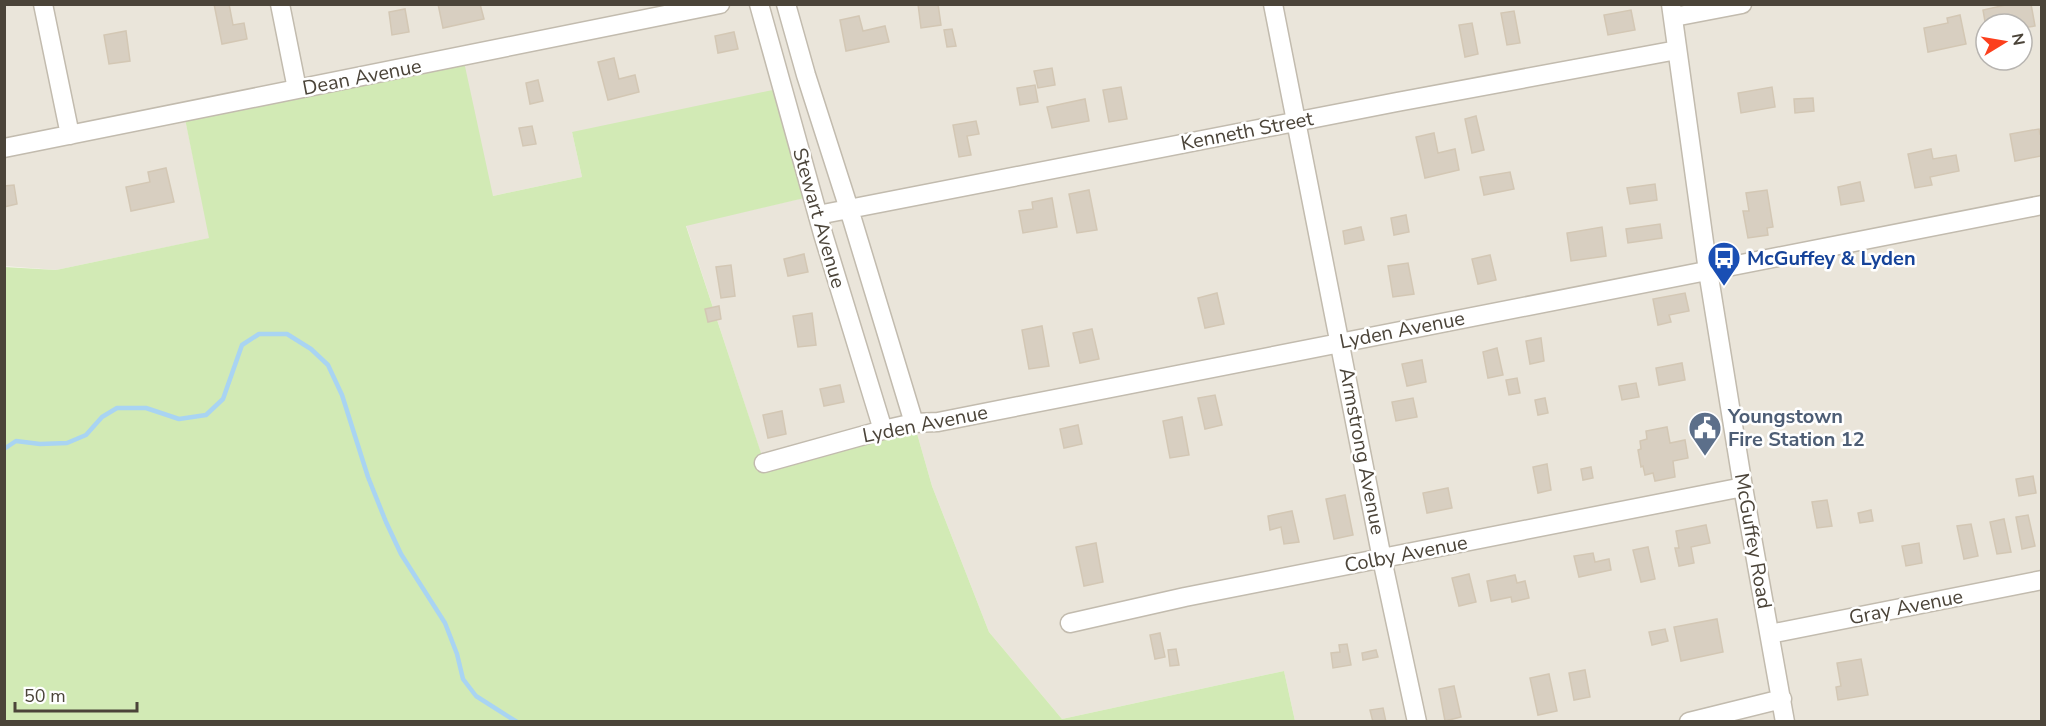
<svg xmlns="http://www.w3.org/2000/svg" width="2046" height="726" font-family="'Nunito Sans',sans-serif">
<rect width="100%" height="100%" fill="#f6f3ec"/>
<path fill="#eae5da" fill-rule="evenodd" d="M4,5H2041V721H1295L1284,671L1062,719L989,632L932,486L914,423L764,463L686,225L812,196L572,132L582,177L493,196L184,114L210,238L56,270L5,266ZM1986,24H2022V60H1986Z"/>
<path fill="#d2eab5" d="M463,57L493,196L582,177L572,132L782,88L813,196L686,226L764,462L914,423L932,486L989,632L1062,719L1284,671L1295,721H5L4,267L56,270L209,238L184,114Z"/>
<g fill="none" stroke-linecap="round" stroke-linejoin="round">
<path stroke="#a9d4f2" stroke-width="4.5" d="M4,449L16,441L40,444L67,443L86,435L102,417L117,408H146L179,419L206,415L223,399L242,345L259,334H287L311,349L328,365L342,395L368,477L386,522L401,554L445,623L457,654L463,679L476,696L517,722"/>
</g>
<path fill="#d8cfc1" stroke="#d3c7b4" stroke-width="1.5" d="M214,4H229L233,25L244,23L247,39L222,44Z
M438,4H480L484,19L443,28Z
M918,4H938L941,25L921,28Z
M2010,4H2031L2035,26L2022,28V24H1986V27L1983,10Z
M405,9L409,32L392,35L389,12Z
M1631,10L1635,30L1608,35L1604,15Z
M1514,11L1520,43L1507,45L1501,13Z
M1960,15L1966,44L1928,52L1924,28L1948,23L1947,18Z
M859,16L863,31L885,26L889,42L846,51L840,20Z
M1472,23L1478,54L1465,57L1459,25Z
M952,29L956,46L947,47L944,30Z
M126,31L130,61L109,64L104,35Z
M734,32L738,49L718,53L715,36Z
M614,58L619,79L635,75L639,92L608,100L598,62Z
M1052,68L1055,85L1038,88L1034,71Z
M538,80L543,101L530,104L526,83Z
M1035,85L1038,102L1020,105L1017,88Z
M1121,87L1127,119L1109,122L1103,90Z
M1772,87L1775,107L1741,113L1738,93Z
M1813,98L1814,111L1795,113L1794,99Z
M1085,99L1089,121L1052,128L1047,107Z
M1476,116L1484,150L1472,153L1465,119Z
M976,121L979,134L967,136L971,155L959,157L953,125Z
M532,126L536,144L523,146L519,128Z
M2039,129L2040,134L2042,133L2041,156L2015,161L2010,134Z
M1434,133L1438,153L1455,149L1459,170L1425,178L1416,137Z
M1931,149L1933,159L1956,155L1959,171L1930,177L1932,185L1915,188L1908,154Z
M166,168L174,202L131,211L126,187L150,182L148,172Z
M1510,172L1514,189L1484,195L1480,177Z
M1860,182L1864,201L1841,205L1838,187Z
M1655,184L1657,200L1630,204L1627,188Z
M14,185L17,204L4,207V186Z
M1089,190L1097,230L1077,233L1069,194Z
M1767,190L1773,227L1767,228L1768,235L1748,238L1743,211H1749L1746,193Z
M1052,198L1057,227L1023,233L1019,211L1033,209L1032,202Z
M1406,215L1409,232L1394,235L1391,218Z
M1660,224L1662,238L1628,243L1626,229Z
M1361,227L1364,240L1345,244L1343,231Z
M1602,227L1606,256L1571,261L1567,233Z
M804,254L808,272L788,276L784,259Z
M1490,255L1496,280L1478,284L1472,259Z
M1408,263L1414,294L1393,297L1388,266Z
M731,265L735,296L721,298L716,267Z
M1217,293L1224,324L1205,328L1198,298Z
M1685,293L1689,311L1669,315L1671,322L1658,325L1653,299Z
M719,306L721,319L708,322L705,309Z
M812,313L816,345L798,347L793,316Z
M1042,326L1049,366L1029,369L1022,330Z
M1092,329L1099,359L1080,363L1073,333Z
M1541,338L1544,361L1530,364L1526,341Z
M1497,348L1503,375L1488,378L1483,352Z
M1422,360L1426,382L1407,386L1402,364Z
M1682,363L1685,380L1659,385L1656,368Z
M1517,378L1520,393L1509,395L1506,380Z
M1636,383L1639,397L1622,400L1619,386Z
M840,385L844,402L824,406L820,389Z
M1215,395L1222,425L1205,429L1198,398Z
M1413,398L1417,417L1396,421L1392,402Z
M1545,398L1548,413L1538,415L1535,400Z
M782,411L786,434L768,438L763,415Z
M1182,417L1189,455L1170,458L1163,421Z
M1078,425L1082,444L1064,448L1060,429Z
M1667,427L1670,443L1685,440L1688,458L1673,461L1675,477L1655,481L1653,473L1645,475L1643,466L1641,467L1638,450L1641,449L1640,441L1647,439L1646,431Z
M1547,464L1551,490L1538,493L1533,467Z
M1591,467L1593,478L1583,480L1581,469Z
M2033,476L2036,493L2019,496L2016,479Z
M1448,488L1452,508L1427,513L1423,493Z
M1345,495L1353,535L1334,539L1326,499Z
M1827,500L1832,526L1817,528L1812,502Z
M1871,510L1873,521L1860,523L1858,513Z
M1292,511L1299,542L1284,544L1281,527L1270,530L1268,516Z
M2028,515L2035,546L2022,549L2016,517Z
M2004,519L2011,552L1997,554L1990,522Z
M1971,524L1978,556L1964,559L1957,526Z
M1706,525L1710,543L1691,547L1694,563L1679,566L1675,548H1679L1676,531Z
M1096,543L1103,582L1084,586L1076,547Z
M1919,543L1922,563L1906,566L1902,546Z
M1648,547L1655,579L1641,582L1633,550Z
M1593,553L1595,562L1609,559L1611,570L1579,577L1574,556Z
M1469,574L1476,602L1459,606L1452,578Z
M1515,575L1517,583L1525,581L1529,598L1512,602L1511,597L1491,601L1487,581Z
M1717,619L1723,652L1681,661L1674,627Z
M1665,629L1668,641L1652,645L1649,632Z
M1160,633L1165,657L1155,659L1150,635Z
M1347,644L1351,665L1333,668L1331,653L1340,652L1339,645Z
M1176,649L1179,665L1170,666L1168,650Z
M1376,650L1378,657L1363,660L1362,653Z
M1861,659L1868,695L1838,700L1836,687L1841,686L1837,663Z
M1585,670L1590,697L1574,700L1569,673Z
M1549,674L1557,711L1538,715L1530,678Z
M1454,686L1461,717L1445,721L1439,689Z
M1383,708L1386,722H1373L1370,710Z"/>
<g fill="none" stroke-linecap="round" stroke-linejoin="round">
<g stroke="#c2bbae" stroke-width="21">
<path id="minor" d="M43,4L70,135
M280,4L297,89
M759,4L823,234L883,430
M786,4L806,75L849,209L914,423
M1273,4L1382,559L1417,722
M1671,4L1708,271L1743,487L1785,722
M1674,17L1742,4
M4,148L720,4
M818,215L1397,102L1677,50
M764,463L883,430L914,423L938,422L2042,205
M1070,623L1185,597L1743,487
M1770,634L2042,580
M1689,722L1782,699"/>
</g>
<use href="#minor" stroke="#fff" stroke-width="18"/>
</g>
<defs>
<g id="bus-pin" transform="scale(1.725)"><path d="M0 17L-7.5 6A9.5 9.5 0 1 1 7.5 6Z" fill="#1a4fb4" stroke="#fff"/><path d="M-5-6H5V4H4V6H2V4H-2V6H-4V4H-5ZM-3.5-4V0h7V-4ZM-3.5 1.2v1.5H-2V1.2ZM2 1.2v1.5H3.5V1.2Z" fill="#fff"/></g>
<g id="civic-pin" transform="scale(1.725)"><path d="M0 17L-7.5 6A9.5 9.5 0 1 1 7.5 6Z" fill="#5c6f8a" stroke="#fff"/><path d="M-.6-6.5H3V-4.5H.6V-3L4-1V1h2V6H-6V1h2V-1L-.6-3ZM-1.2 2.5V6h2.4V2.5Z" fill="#fff"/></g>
</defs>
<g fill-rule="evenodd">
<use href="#bus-pin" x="1724" y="258"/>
<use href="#civic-pin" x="1705" y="428"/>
</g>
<g text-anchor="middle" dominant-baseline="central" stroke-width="5" stroke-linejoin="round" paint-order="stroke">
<g font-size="20" fill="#4b4439" stroke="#fff">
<text transform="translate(362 77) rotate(-11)">Dean Avenue</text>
<text transform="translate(1247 131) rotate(-11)">Kenneth Street</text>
<text transform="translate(819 218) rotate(74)">Stewart Avenue</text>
<text transform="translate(1402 330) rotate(-11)">Lyden Avenue</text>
<text transform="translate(925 424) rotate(-11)">Lyden Avenue</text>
<text transform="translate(1362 451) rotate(79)">Armstrong Avenue</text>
<text transform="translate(1753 541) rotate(80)">McGuffey Road</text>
<text transform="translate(1406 554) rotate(-11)">Colby Avenue</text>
<text transform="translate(1906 607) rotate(-11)">Gray Avenue</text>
</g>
<g font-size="20" font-weight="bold" fill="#164399" stroke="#fff" text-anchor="start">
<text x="1747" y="258">McGuffey &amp; Lyden</text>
</g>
<g font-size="20" font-weight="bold" fill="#4e5e75" stroke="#fff" text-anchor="start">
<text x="1728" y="416">Youngstown<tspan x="1728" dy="23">Fire Station 12</tspan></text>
</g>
</g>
<rect width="2046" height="726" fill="none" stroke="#4b4439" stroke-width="12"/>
<g transform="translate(2004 42) rotate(79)"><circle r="28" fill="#ffffff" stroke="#b7b4b0" stroke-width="1.5"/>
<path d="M0-4.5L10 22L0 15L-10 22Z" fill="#fc3f1d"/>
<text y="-9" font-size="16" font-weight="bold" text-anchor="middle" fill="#4b4439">N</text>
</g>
<path d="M15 702v9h122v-9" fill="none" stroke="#4b4439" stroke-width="3"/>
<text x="24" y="702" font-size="18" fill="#4b4439" stroke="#ffffff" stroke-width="4.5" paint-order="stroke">50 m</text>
</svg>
